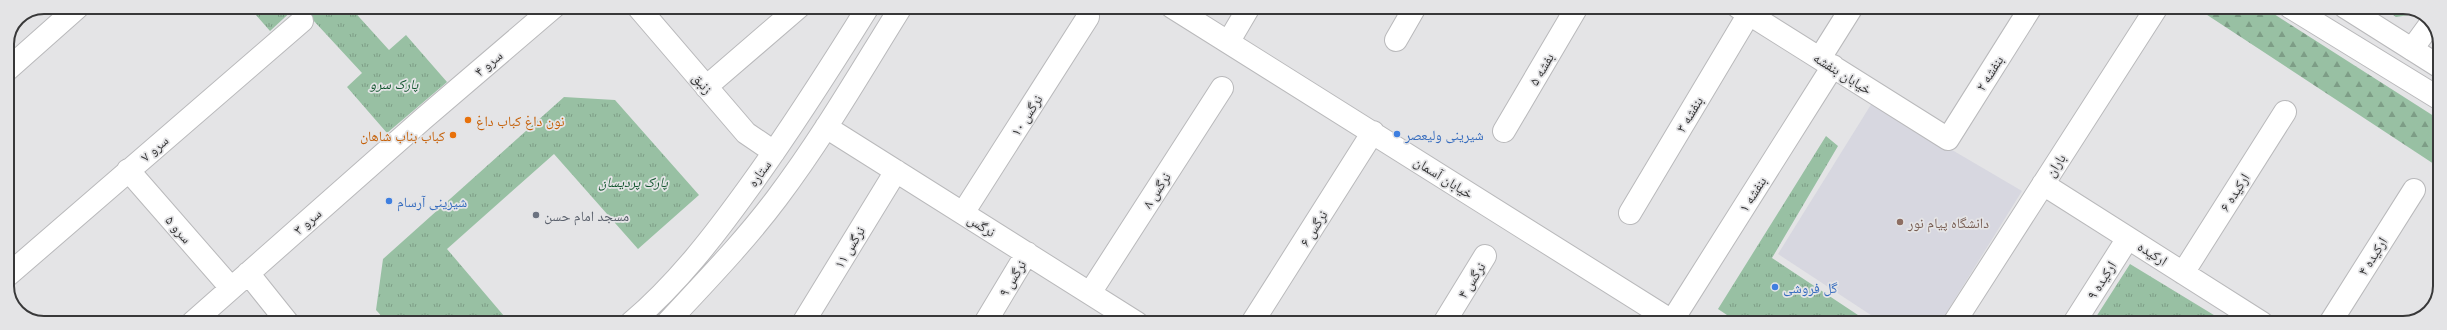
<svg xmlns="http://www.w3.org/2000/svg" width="2447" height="330" font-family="'Playfair Display','Noto Naskh Arabic',serif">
<defs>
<pattern id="forest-firs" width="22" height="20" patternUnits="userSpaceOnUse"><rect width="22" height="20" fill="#98c0a3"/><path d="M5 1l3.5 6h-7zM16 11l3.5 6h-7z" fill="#7d9d86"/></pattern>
<pattern id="park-tufts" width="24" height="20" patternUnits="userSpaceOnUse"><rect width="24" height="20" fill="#98c0a3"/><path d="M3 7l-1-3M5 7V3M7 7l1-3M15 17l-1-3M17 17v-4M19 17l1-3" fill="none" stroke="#7d9d86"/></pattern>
</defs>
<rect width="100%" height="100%" fill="#e4e4e6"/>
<path fill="#d7d7e0" d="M1872,103L2022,191L1940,323H1883L1778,254Z"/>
<path fill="url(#forest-firs)" d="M2195,7H2263L2440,120V168Z
M2382,7H2407L2416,12L2415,14L2396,17Z"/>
<path fill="url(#park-tufts)" d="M249,7H296L270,31Z
M301,7H350L389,50L406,35L447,82L387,133L347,87L362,73Z
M564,97L615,100L699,195L638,249L554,154L447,249L510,323H388L376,310L383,259Z
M1826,136L1838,146L1772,258L1870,323H1739L1718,309Z
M2130,264L2227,323H2105L2096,317Z"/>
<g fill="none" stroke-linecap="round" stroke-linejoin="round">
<g stroke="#b9b9bb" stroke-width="24">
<path id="minor" d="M638,7L746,133L774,152
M1172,7L1675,323
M1738,7L1948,139L2031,7
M1396,40L1415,7
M1229,41L1249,7
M2412,49L2431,23
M1820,58L1852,7
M7,70L78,7
M706,87L799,7
M826,127L1137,323
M1504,131L1577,7
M128,170L231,288
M2043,184L2262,323
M963,213L1088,17
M1630,213L1753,7
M248,273L288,323
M2183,273L2285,112
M7,276L302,21
M1090,293L1222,88
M1672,321L1833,66
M192,323L423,119L554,7
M631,323C678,283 714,236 750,186C792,128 830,68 868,7
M667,323C705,282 744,242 777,198C823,137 861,71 901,7
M803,323L896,171
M985,323L1027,253
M1252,323L1373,132
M1444,323L1485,256
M1954,323L2157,7
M2074,323L2128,238
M2330,323L2414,190"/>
</g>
<g stroke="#b9b9bb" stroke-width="24">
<path id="major" d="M2290,7L2440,99
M2345,7L2440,67"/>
</g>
<use href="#minor" stroke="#fff" stroke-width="22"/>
<use href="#major" stroke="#fff" stroke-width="22"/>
</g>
<g fill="#e8710a" stroke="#e4e4e6" stroke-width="1.5">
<circle cx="468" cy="120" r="4"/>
<circle cx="453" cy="135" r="4"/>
</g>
<g fill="#3f7fe0" stroke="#e4e4e6" stroke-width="1.5">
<circle cx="1397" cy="134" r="4"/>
<circle cx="389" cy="201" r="4"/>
<circle cx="1775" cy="287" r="4"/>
</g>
<circle fill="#6b7280" stroke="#e4e4e6" stroke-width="1.5" cx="536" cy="215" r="4"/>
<circle fill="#8d6e63" stroke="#e4e4e6" stroke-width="1.5" cx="1900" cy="222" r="4"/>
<g text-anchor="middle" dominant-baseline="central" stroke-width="3.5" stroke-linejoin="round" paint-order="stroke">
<g font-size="14" fill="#383839" stroke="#e4e4e6">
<text transform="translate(488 63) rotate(-40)">سرو ۴</text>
<text transform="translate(1541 69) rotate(-60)">بفشه ۵</text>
<text transform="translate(1843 73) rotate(32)">خیابان بنفشه</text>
<text transform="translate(1989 73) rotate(-58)">بنفشه ۲</text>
<text transform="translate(703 83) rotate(49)">زنبق</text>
<text transform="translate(1689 114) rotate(-59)">بنفشه ۳</text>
<text transform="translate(1026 115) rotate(-57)">نرگس ۱۰</text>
<text transform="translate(154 148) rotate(-41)">سرو ۷</text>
<text transform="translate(2055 165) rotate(-57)">باران</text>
<text transform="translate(759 173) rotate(-54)">ستاره</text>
<text transform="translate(1444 177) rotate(32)">خیابان آسمان</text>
<text transform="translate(1156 190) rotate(-57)">نرگس ۸</text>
<text transform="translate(2234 192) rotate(-57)">ارکیده ۶</text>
<text transform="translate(1752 194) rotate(-58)">بنفشه ۱</text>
<text transform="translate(307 221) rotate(-41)">سرو ۳</text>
<text transform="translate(982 225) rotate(32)">نرگس</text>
<text transform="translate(1313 228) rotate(-58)">نرگس ۶</text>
<text transform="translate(179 229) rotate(49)">سرو ۵</text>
<text transform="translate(849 247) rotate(-59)">نرگس ۱۱</text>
<text transform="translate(2153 253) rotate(33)">ارکیده</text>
<text transform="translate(2372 256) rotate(-58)">ارکیده ۴</text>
<text transform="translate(1012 278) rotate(-59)">نرگس ۹</text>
<text transform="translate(1471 280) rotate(-58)">نرگس ۴</text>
<text transform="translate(2101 280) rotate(-58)">ارکیده ۹</text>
</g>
<g font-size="14" font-style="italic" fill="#13562f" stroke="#e4e4e6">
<text x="394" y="83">پارک سرو</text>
<text x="633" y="181">پارک پردیسان</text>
</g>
<g font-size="14" fill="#c56008" stroke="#e4e4e6" text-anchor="start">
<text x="476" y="120">نون داغ کباب داغ</text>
<text x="445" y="135" text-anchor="end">کباب بناب شاهان</text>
</g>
<g font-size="14" fill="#366cbe" stroke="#e4e4e6" text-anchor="start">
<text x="1405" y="134">شیرینی ولیعصر</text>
<text x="397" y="201">شیرینی آرسام</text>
<text x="1783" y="287">گل فروشی</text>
</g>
<g font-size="14" fill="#5b616d" stroke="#e4e4e6" text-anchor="start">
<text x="544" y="215">مسجد امام حسن</text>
</g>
<g font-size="14" fill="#785e54" stroke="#e4e4e6" text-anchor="start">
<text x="1908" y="222">دانشگاه پیام نور</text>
</g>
</g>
<path d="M0 0H2447V330H0ZM44 14H2403A30 30 0 0 1 2433 44V286A30 30 0 0 1 2403 316H44A30 30 0 0 1 14 286V44A30 30 0 0 1 44 14Z" fill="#e4e4e6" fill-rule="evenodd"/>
<path fill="none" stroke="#383839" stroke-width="2" d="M44 14H2403A30 30 0 0 1 2433 44V286A30 30 0 0 1 2403 316H44A30 30 0 0 1 14 286V44A30 30 0 0 1 44 14Z"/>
</svg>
